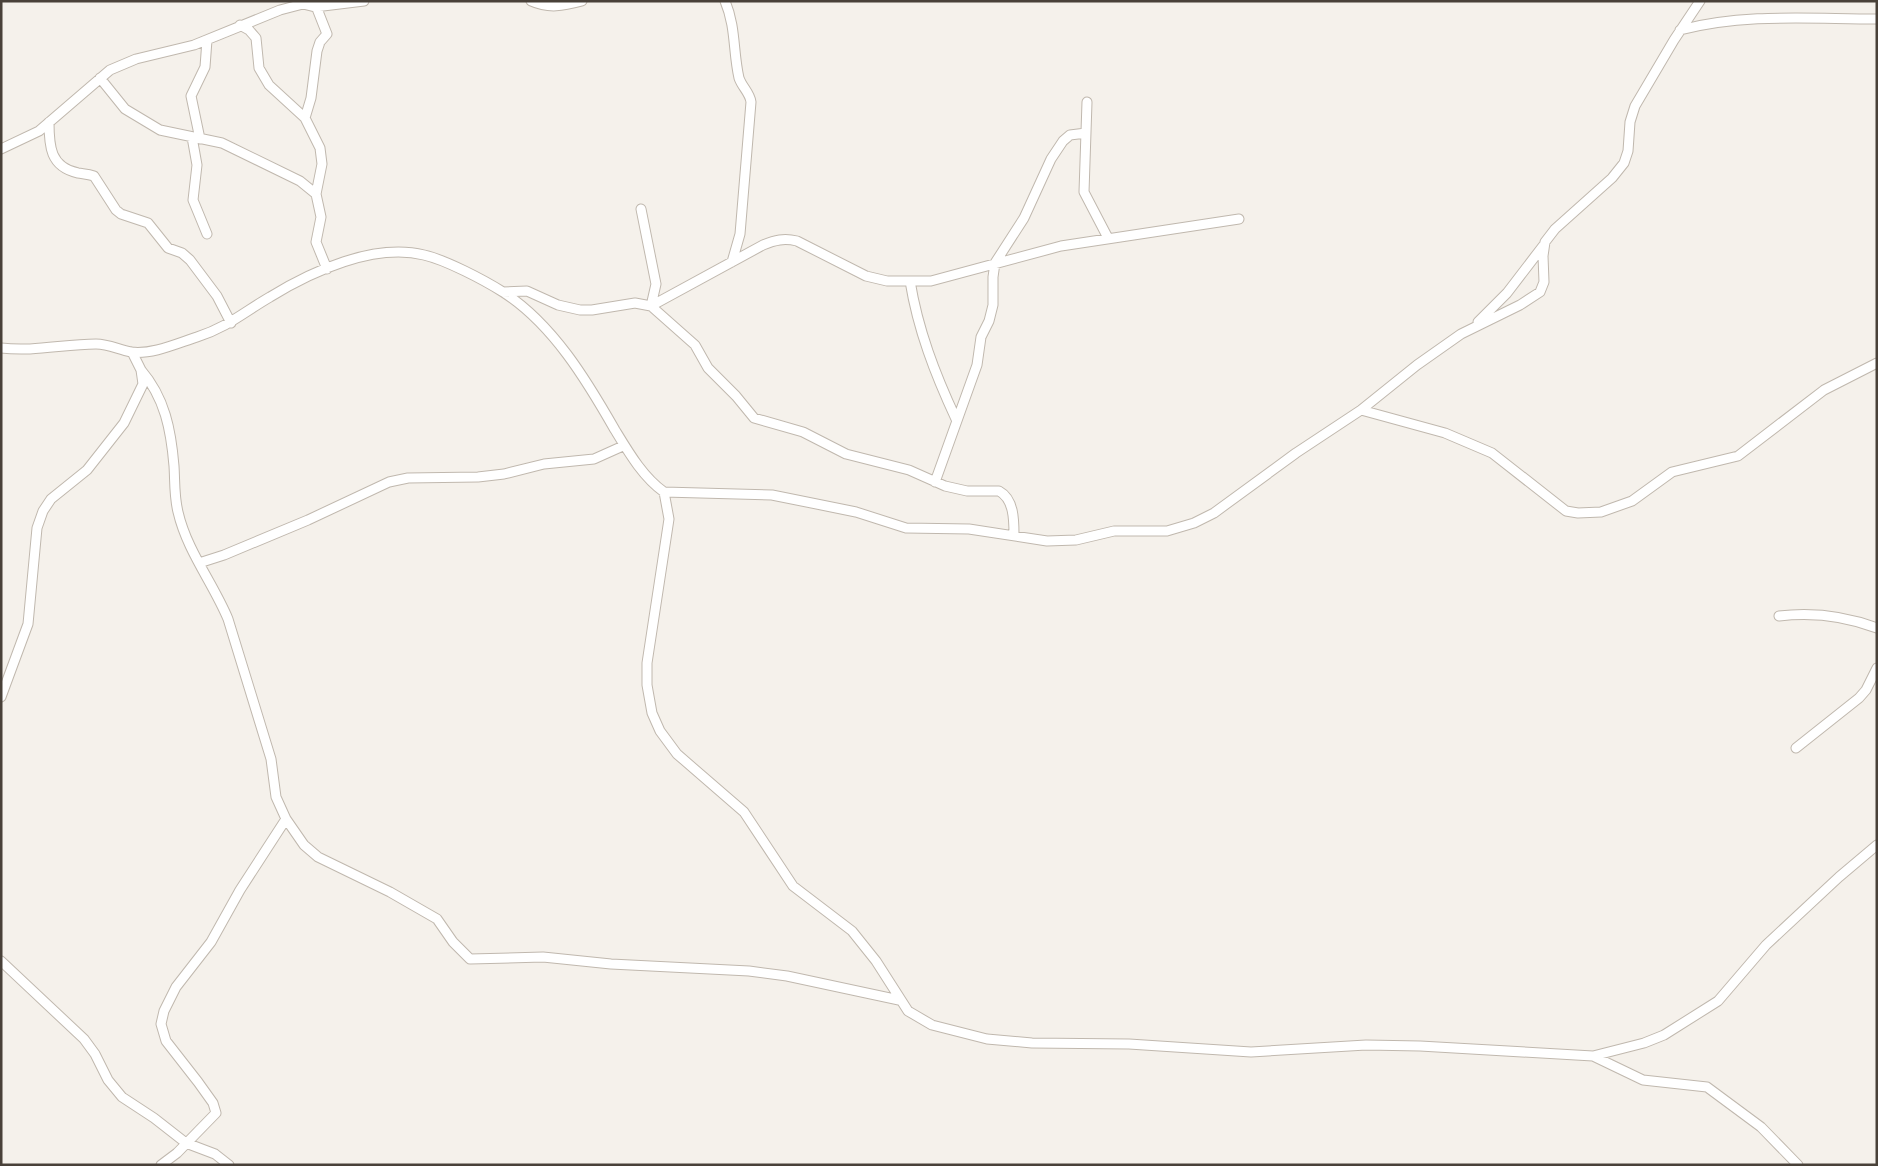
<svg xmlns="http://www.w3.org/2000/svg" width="1878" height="1166" font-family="'Archivo Narrow',sans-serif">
<rect width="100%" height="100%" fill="#f5f1eb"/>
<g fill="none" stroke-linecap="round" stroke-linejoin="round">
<g stroke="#c0b8ae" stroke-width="11">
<path id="street" d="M531,1C549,9 563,6 582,1
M725,1C736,27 733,52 739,78C742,87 750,93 751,102L740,234L732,262
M240,25L249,30L256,38L259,68L269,85L305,118L320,148L322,164L316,194L321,217L316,242L327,269
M1680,30C1745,13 1810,19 1877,19
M100,78L125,109L160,130L222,143L300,181L316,194
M1087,102L1084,192L1108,238
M305,118L311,98L317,51L320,42L327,34L314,1
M49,122C49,146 50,167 78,173C84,174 88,174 94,176L116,210L121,214L148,223L168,248L182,253L190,260L217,296L231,323
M192,137L197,165L193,200L207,234
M200,139L191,96L205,67L207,40
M1,149L39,131L110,70L136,59L194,45L280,10L303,4L315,7L364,1
M641,209L656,284L651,306
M910,281C918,330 935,374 956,419
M503,292L527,291L558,305L580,310H592L635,303L651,306L695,345L708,368L736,396L754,418L803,432L846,454L909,470L945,486L967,491H999C1014,499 1014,520 1014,535
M651,306L763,245C775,240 784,238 797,241L866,276L887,281H931L1061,246L1239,219
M1478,322L1507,293L1543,246
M1,348C34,352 64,344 96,344C109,344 119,350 131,352C152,355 178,343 197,337C228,327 244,312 270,297C312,271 374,243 424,255C446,260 484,280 503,292C553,324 587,381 615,430C629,453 643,477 664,492L772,495L856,512L906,528L969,529L1047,541L1076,540L1114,531H1167L1194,523L1214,513L1296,453L1361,410L1417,365L1461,334L1520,305L1540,292L1544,282L1543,256L1545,242L1555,229L1612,178L1624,163L1628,151L1630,122L1635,106L1674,40L1700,1
M141,370C165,398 171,430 174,466C175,481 174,496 178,512C187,551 213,583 228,619L271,759L276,797L286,819L304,845L318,857L390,892L437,919L453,942L470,959L543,957L611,964L749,971L787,976L899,1000
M1361,410L1445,433L1492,453L1566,511L1578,513L1601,512L1632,501L1672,472L1738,456L1824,390L1877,363
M935,482L977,365L981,337L989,321L993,305V277L995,263L1024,218L1051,159L1063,141L1070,135L1086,133
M664,492L669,519L647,663V685L652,713L660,731L677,754L744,812L793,886L852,931L876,961L908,1011L932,1025L987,1039L1032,1043L1129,1044L1251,1052L1366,1045L1420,1046L1593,1056L1643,1080L1707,1087L1761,1127L1798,1165
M199,563L224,555L308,520L389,482L408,478L478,477L504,474L544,464L594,459L623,446
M1779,616C1812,612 1845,616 1877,628
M1,697L28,624L37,528L43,511L51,499L87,470L124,423L143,384L141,370L132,352
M1796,748L1859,698L1866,690L1877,668
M1,961L84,1039L95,1054L108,1080L122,1097L154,1118L186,1143L215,1154L229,1165
M1593,1056L1644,1043L1664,1035L1718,1001L1766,945L1839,877L1877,845
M161,1165L177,1153L216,1113L213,1103L198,1082L166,1041L161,1024L164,1011L176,987L211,942L240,890L286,819"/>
</g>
<use href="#street" stroke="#fff" stroke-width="9"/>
</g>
<rect width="1878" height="1166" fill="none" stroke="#494139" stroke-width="5"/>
</svg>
